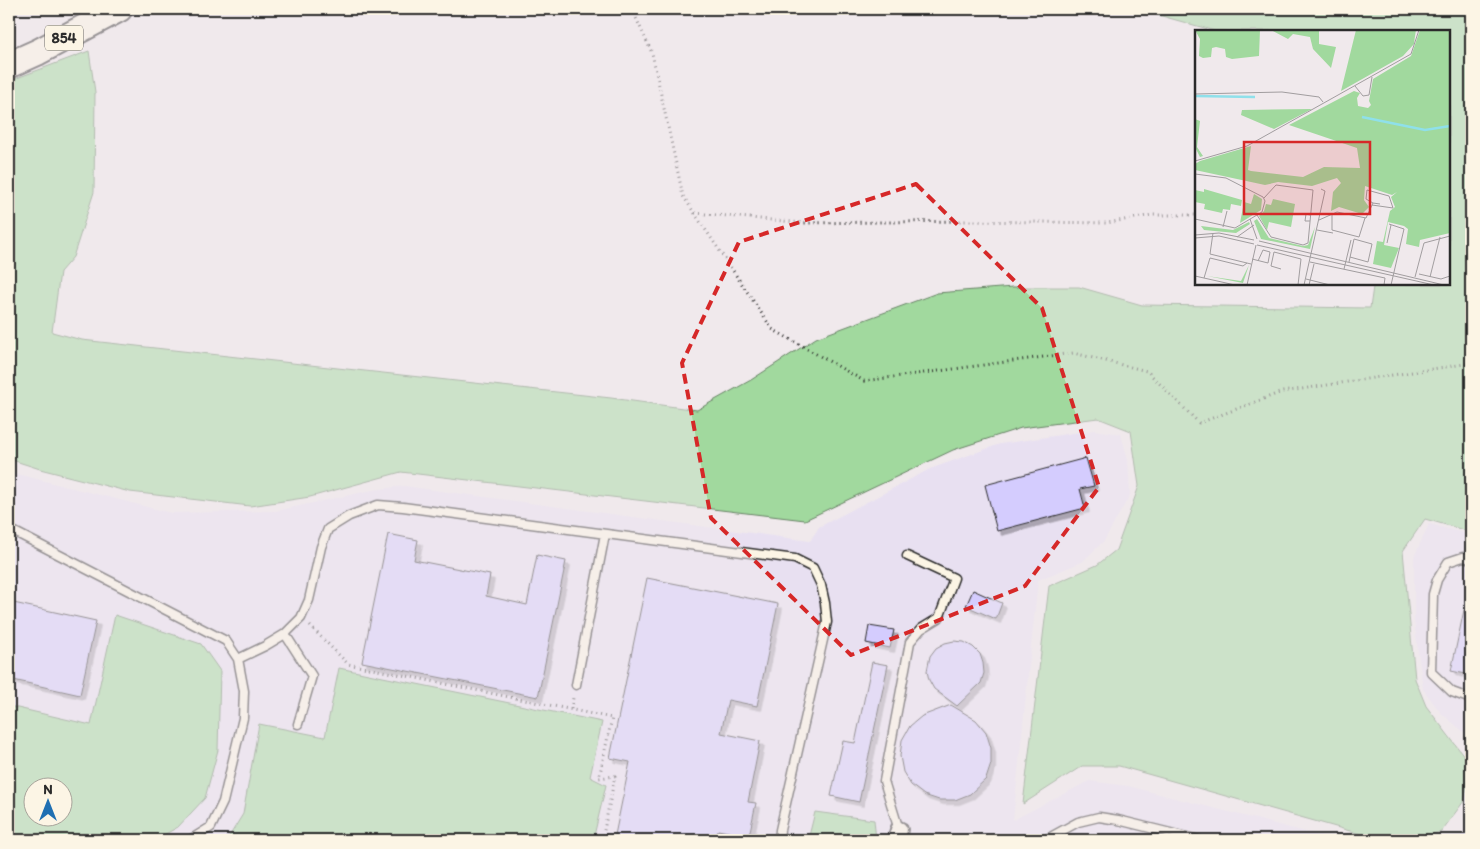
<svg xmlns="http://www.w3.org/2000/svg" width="1480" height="849" font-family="Itim,sans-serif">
<defs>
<filter id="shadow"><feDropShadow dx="4.5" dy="4.5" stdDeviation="0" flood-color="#0004"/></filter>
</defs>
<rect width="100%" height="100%" fill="#f0e9ec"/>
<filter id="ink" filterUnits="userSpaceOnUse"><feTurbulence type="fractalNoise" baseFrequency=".02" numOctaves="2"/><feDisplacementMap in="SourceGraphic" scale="10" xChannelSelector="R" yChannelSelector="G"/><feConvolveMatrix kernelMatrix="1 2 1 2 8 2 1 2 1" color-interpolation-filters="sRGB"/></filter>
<g filter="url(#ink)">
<path fill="#e8e0f1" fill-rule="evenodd" d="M1094,430L1121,434L1128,460L1130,495L1104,541L1082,562L1038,580L1013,820L1089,781L1128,786L1337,840H9V472L171,513L276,511L373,490L404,486L810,541L819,527L930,469L1000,444ZM32,786H62V816H32Z
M1429,524L1471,535V738L1441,713L1423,689L1414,620V557Z
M1471,817V840H1459Z"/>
<path fill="#a1d99e" stroke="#668264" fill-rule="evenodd" d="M1137,9H1471V532L1425,519L1403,551L1415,679L1426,706L1471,765L1464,801L1441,832L1408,840H1382L1119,766H1082L1023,804L1049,586L1097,565L1116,550L1139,486L1131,431L1098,418L1021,428L953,450L805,520L401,472L310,497L250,506L130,492L40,469L9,459V81L89,51L95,92L94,192L73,257L60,272L52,332L82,340L611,398L697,410L751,380L816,338L937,293L1013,287H1079L1142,305L1370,308L1373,287L1372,284H1449V31H1215Z
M115,615L201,644L220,671L218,750L205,798L178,827L155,840H9V706L91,725ZM32,786H62V816H32Z
M339,668L602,722L590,777L606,785L593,840H227L243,814L259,724L325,737Z
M815,812L874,820L876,840H808Z"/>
<path fill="#d4ccfe" stroke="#2b2b2b" filter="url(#shadow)" d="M1086,458L1094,486L1080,489L1085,508L997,531L985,485Z
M388,534L418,540L414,560L490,575L486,596L527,605L537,555L566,561L538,697L362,662Z
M647,578L778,604L757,706L728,700L721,733L760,741L748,802L756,803L749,836L718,830L716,840H614L630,762L610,758Z
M973,590L1002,603L996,619L966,606Z
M9,602L96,621L80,695L9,679Z
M1464,610L1471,611V675L1451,671Z
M869,626L894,630L890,648L866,643Z
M954,641L964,642L973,647L980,654L983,663L984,673L981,683L957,706L934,689L929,680L927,671L930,656L936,648L945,643Z
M872,662L888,665L859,802L831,796L843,741L855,743Z
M951,705L976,720L986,732L991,748V764L986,779L970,794L955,800H939L924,795L911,785L903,772L900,756L902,740L910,726L922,716Z"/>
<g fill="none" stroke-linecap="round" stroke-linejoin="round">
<g stroke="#2b2b2b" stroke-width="11">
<path id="service" d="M9,529L226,641L238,659L244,691L243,718L223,802L211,827L190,840
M1471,559L1463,557L1448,562L1437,580L1433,594L1431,672L1452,692L1471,699
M285,634L312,676L298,724
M238,659L265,646L285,634L301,618L309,600L321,547L328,529L349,516L378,505L403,507L795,559L813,568L821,585L825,603L827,622L780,830L779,840
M576,685L605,534
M899,830L884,781L910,642L921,629L939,618L954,578L907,556
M1045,840L1078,822L1099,817L1118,820L1199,840"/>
</g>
<g stroke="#2b2b2b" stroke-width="20">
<path id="minor" d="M896,840L899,830"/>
</g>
<g stroke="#2b2b2b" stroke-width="29">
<path id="primary" d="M9,65L38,52L119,9"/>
</g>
<path stroke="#2b2b2b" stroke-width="3" stroke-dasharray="1 4" stroke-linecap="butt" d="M632,9L652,53L683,196L772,329L864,381L1073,353L1147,371L1199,423L1282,392L1471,363
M695,213L804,223L967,221L1107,223L1152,215H1196
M310,626L348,664L612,718L599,778L615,776L602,840
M571,709L573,698"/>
<use href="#service" stroke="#fcf5e5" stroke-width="8"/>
<use href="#minor" stroke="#fcf5e5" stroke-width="16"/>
<use href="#primary" stroke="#fcf5e5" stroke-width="25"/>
</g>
</g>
<path d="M0 0H1480V849H0ZM916,184L1042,308L1099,487L1025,586L851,655L711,518L682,363L739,242Z" fill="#f0e9ec" fill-opacity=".55" fill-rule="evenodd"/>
<path fill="none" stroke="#d62828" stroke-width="4" stroke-dasharray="10 6" stroke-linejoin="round" d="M916,184L1042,308L1099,487L1025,586L851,655L711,518L682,363L739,242Z"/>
<g text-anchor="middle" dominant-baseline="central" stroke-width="4" stroke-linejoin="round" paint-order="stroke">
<rect fill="#fcf5e5" stroke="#6a6863" stroke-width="1" x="45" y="25.5" width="38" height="25" rx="4"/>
<g font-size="15" font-weight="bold" fill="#2b2b2b">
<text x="64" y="38">854</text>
</g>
</g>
<g transform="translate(1195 30)">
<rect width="255" height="255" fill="#f0e9ec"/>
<path d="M0,0H65L64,26L37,29L31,27L30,19L21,17L17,18L16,27L8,28L4,26L5,9ZM76,0H124V14L141,17L136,38L118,19L115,7L98,4L93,9ZM161,0H221L220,6L219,14L208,26L146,61ZM225,0H255V203L225,210L224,217L211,214L213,199L209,196L193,192L189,215L204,218L196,238L178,234L182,211L188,212L195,181L200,177L196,167L202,162L197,165L170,156L169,170L174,177L167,184L144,177L136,181L138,162L146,153L142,148L117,156L83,152L70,155L0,140V134L5,131L56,116L53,140L56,141L108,147L129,137L165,138L162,118L94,95L159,61L165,63L162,68L163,76L173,78L176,75L174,71L178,49L216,26ZM117,79L79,99L46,85L47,80ZM0,89L5,91L2,117L8,126L5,127L0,117ZM9,159L47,170L46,176L36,174L35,180L28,179L27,183L9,179L10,174L0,172V160L9,162ZM59,164L67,169L66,180L45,193L49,172L56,174ZM78,169L100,174L96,197L74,192L72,200L64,186L69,181L71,174L76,175ZM62,189L74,208L108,216L113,215L120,197L115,219L66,209L59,191ZM54,192L55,194L41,203L9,200L6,196L38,200ZM54,235L48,253L12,246L46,251Z" fill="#a1d99e"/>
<path fill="none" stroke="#8fe0ea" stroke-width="2.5" d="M0,66L60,67M167,87L230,100L255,96"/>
<path fill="none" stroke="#a19d9f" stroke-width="1" d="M160,56L168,66L174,65L177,47M0,64L87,62L124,67L128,72M0,131L52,116L177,46L216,24L224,0M0,144L31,148L68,167L70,171L67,182L40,198L0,189M177,175L198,178L194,166L172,160L171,169L178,173M137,184V200L164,207L170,188M62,185L76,207L108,215L113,213L118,160L81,155L69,168M115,185L111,184L110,191H115M55,189L62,209M124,190L142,182L171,188L178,173L185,174M194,194L209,199L196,255M28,197L32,181M122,200L138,203M18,203L15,224L56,234M0,205L24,203L59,210M42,207L59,195M0,208L24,206L59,214M64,211L249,255M192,213L196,195M62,215L239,255M57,229L73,233M63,231L68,220L75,222L73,233M115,232L190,248L189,255M154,232L159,209L177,214L173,232L155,227M86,239L76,236L79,222L106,229L103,255M149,239L156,210M224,244L246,249L255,246M0,246L40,255M220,247L229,213L255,206M235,247L245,207M9,248L15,228L48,236L52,233M111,249L135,255M52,255L61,215M109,255L130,161L126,159M114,255L119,234"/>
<path fill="#d62828" fill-opacity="0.15" stroke="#d62828" stroke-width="2.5" d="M49,112H175V184H49Z"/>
<rect width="255" height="255" fill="none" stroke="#2b2b2b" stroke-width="2.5"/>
</g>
<rect width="1480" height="849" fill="none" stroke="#fcf5e5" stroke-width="30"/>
<rect x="15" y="15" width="1450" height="819" fill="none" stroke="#2b2b2b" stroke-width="2" filter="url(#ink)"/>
<g transform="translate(48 802)"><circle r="24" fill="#fcf5e5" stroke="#a8a49b"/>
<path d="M0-4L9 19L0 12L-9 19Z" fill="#1f6fb2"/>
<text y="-8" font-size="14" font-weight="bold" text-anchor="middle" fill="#2b2b2b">N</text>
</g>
</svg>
